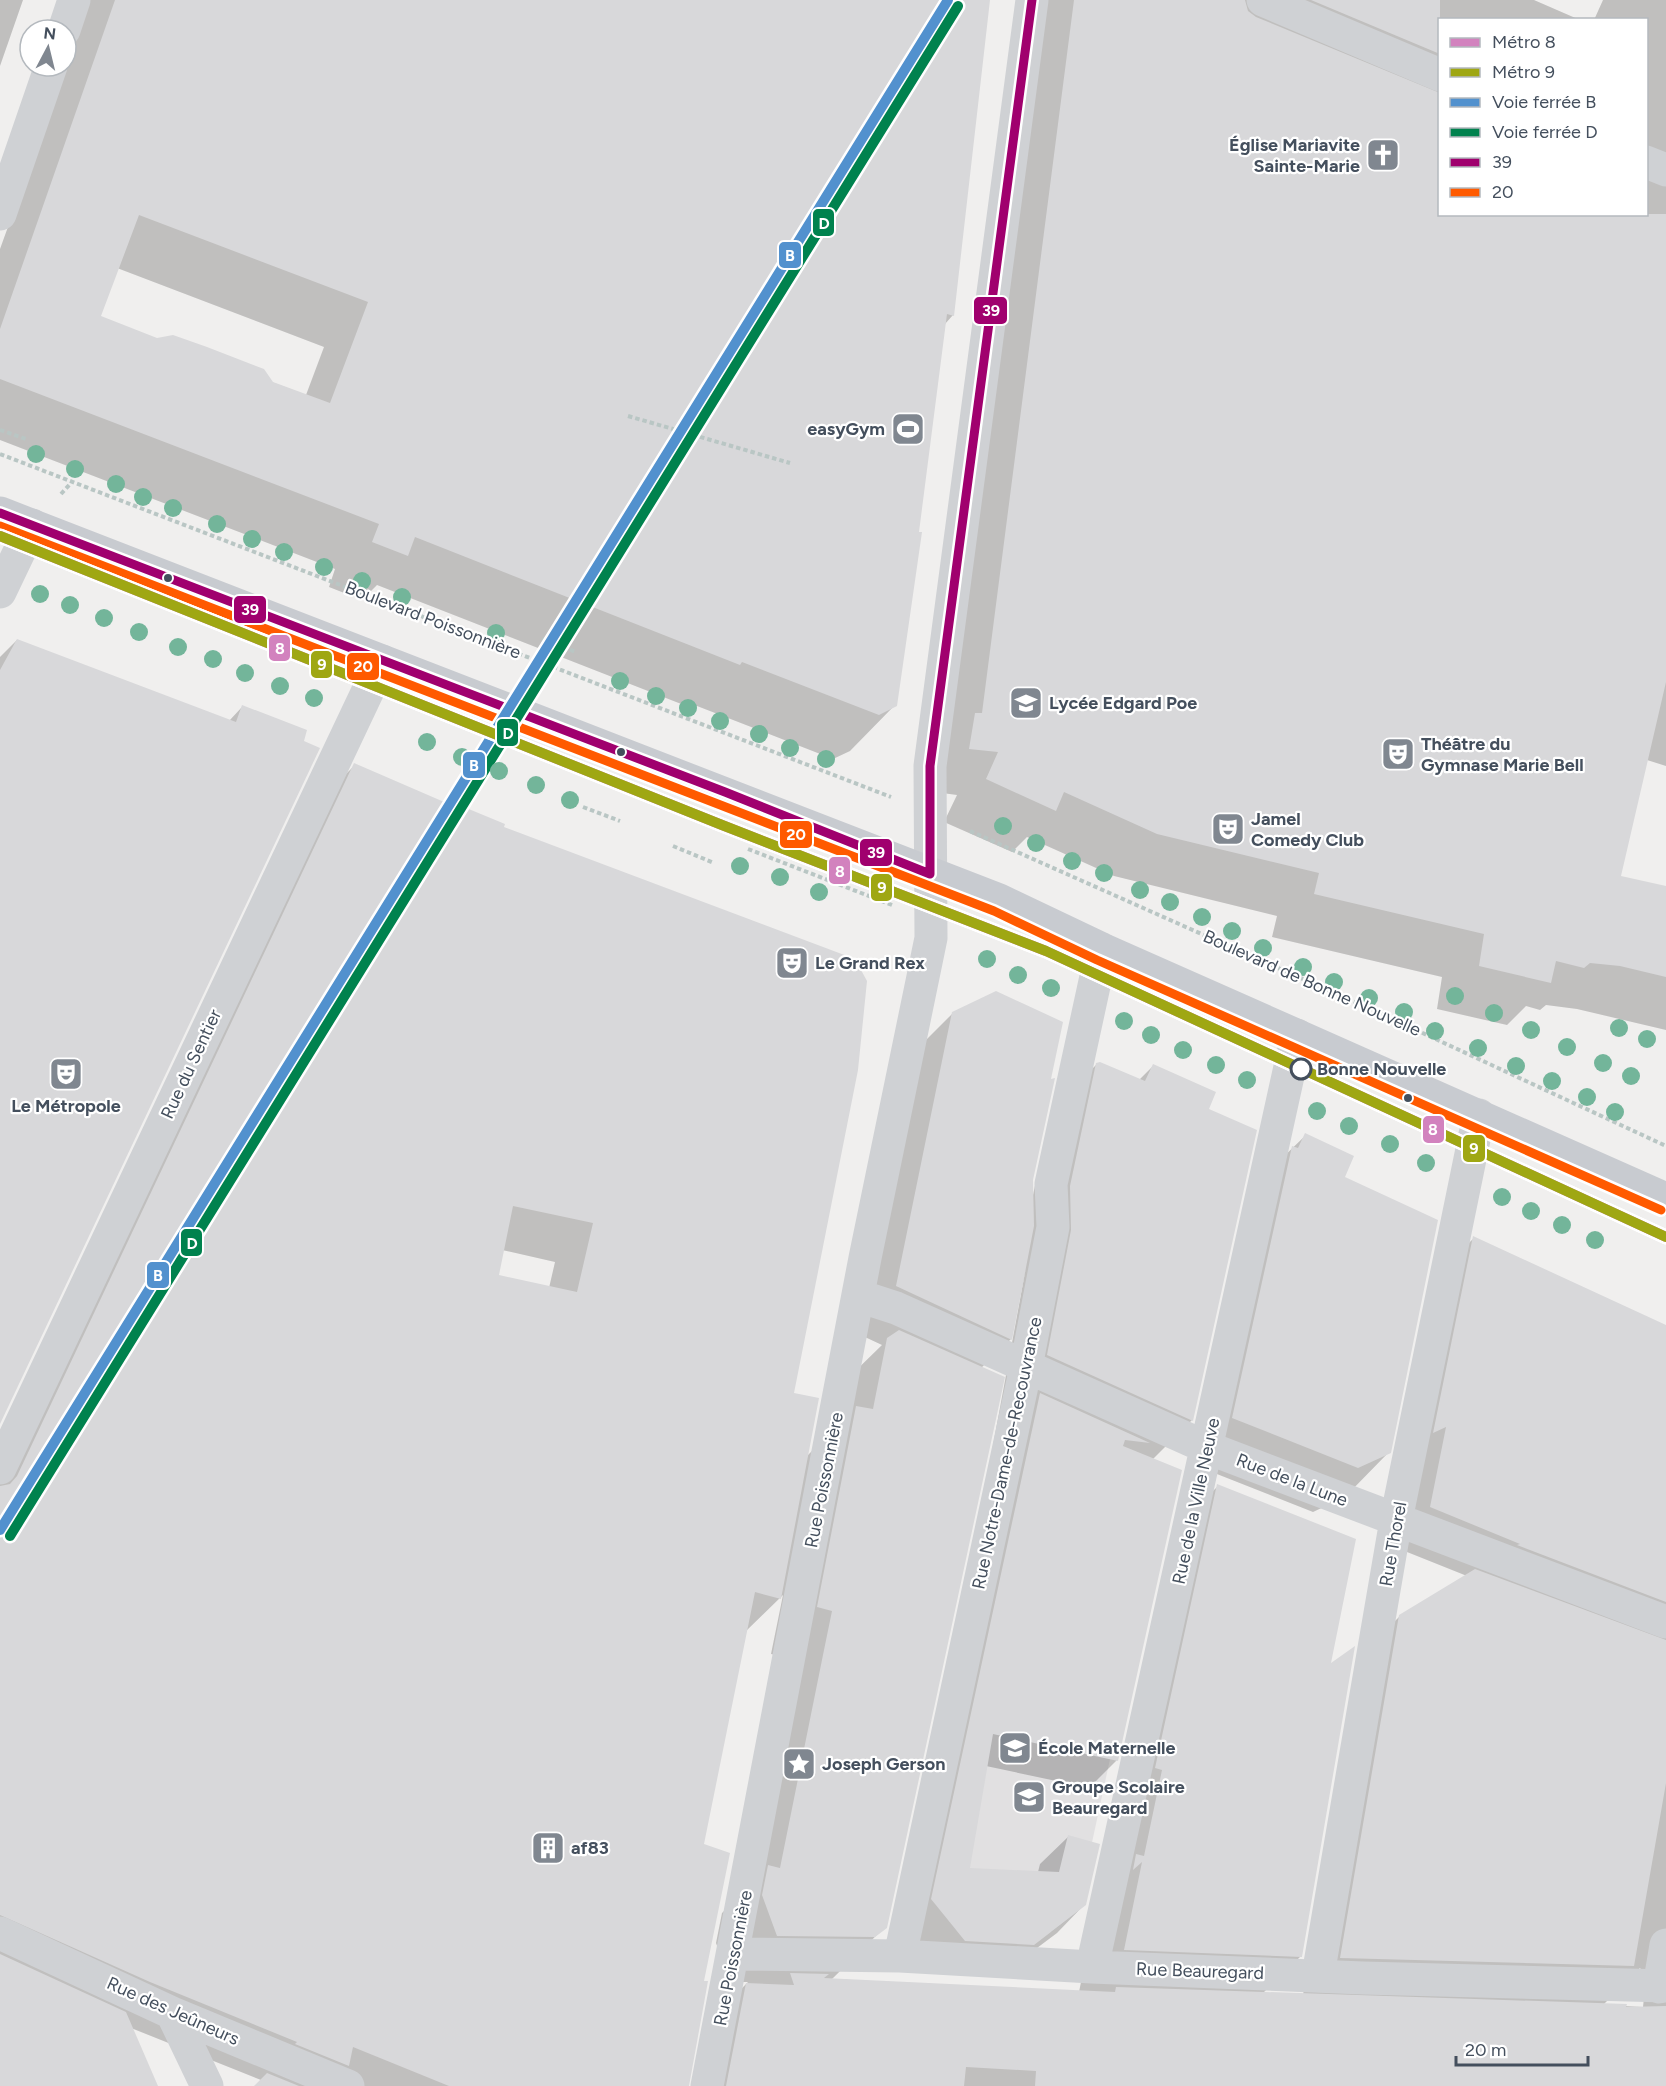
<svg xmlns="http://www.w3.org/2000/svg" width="1666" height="2086" font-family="Figtree,sans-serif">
<rect width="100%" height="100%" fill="#f0efee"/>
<path fill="#e1e0e1" d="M992,1623L1110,1759L1077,1912L1051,1932L955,1928L934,1902Z"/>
<path fill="#0003" fill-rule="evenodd" d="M0,0H23L0,66Z
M87,0H989L953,315L945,324L895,705L850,751L833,759L697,706L694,709L377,585L362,600L329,587L335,569L0,440V249L66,66V40ZM117,268L324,347L306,395L99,317Z
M1040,0H1534L1580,20H1440V214H1646V20H1594L1603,0H1666V766L1647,760L1620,877L1666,888V1030L1577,1009L1546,1005L1540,1010L1526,1006L1507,1025L1437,1009L1442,977L1272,937L1277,916L1114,876L1027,837L1012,852L944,822L957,795L927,791Z
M17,640L229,721L242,707L0,1421V657Z
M355,765L502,828L792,1394L806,1457L831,1432L840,1386L882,1345L852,1331L908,1058L953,1013L1031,1180L1033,1195L1051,1110L1097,1064L1139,1080L1154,1065L1207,1110L1192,1420L1152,1460L1117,1760L1089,1788L986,1766L968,1870L1038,1872L1040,1864L1068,1837L1085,1904L1057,1933L1005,1972L937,1968L904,1927L1026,1267L1011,1339L981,1368L885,1927L832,1979L1079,1992L1172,1532L1218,1486L1329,1666L1301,1956L1263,1993L1303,1995L1361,1655L1400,1616L1467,1576L1392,1546L1435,1276L1474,1238L1666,1326V2086H696L708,2023L748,1982H730L716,1943L722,1913L737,1898L786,1657L771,1654L783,1595L745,1632L702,1845V1982L687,2086H256L261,2080L131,2028L156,2086H0V1472L316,804ZM502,1250L555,1262L549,1288L497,1276ZM1640,1968L1646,1978L1643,2007L1603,2005Z
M1306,1135L1389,1452L1345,1497L1313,1512L1189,1463L1248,1191Z"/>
<path fill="#d8d8da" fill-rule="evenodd" d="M115,0H990L954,316L947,314L919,532H922L897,706L879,715L742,662L740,665L415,537L408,556L372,542L379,524L0,379V329ZM139,215L368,302L330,403L273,382L264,369L207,347L173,335L157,338L101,316Z
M1074,0H1245L1248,11L1256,17L1440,93V214H1666V682L1621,876L1666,886V977L1620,966L1590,963L1584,968L1556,961L1551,983L1479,966L1484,934L1314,894L1319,873L1157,834L1064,792L1056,811L986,779L998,752L969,749L975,713H982Z
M1311,0H1440V54Z
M17,639L236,722L242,705L307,730L304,741L320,748L0,1424V670Z
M354,763L458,808L459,805L505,824L504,827L855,959L867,981L858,1070L794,1393L819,1398L781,1599L755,1592L704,1844L730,1853L704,1981H708L689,2086H449L353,2047L349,2066L295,2044L297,2042L150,1982L0,1915V1486L10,1484L17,1476ZM513,1206L593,1223L577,1292L499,1275Z
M996,991L1063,1022L1051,1079L1055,1078L1033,1180L1034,1226L1012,1340L896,1286L952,1012Z
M1100,1062L1145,1081L1153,1064L1216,1092L1209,1109L1257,1130L1193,1421L1047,1355L1071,1230L1070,1186L1096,1063Z
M1305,1133L1354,1156L1345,1177L1438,1220L1391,1453L1358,1468L1232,1418L1292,1146L1298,1148Z
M1473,1236L1666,1325V1602L1517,1545L1520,1544L1430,1507L1446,1427L1433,1433Z
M899,1330L1005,1377L887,1928L875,1937L777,1936L762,1895L768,1865L780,1868L824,1650L832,1611L817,1607L856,1406L873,1409L887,1338Z
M1040,1393L1150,1443L1125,1440L1123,1446L1182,1470L1118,1761L993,1734L970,1868L1059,1872L1068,1835L1100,1844L1086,1905L1034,1945L965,1941L931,1899Z
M1217,1484L1356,1539L1331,1663L1355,1646L1302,1957L1124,1950L1142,1862L1133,1870L1136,1854L1144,1856L1162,1770L1155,1768Z
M1475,1569L1666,1640V1783L1634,1966L1340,1958L1399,1615Z
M0,1954L126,2012L158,2086H0Z
M790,1973L829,1974L824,1978L1115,1992L1116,1987L1627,2004L1626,2007L1666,2006V2086H1035L1036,2071L966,2067L964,2086H726L746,1983L794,1985Z
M267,2073L299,2086H254Z"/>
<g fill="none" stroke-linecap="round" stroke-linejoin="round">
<path stroke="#b9c6c4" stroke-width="4" stroke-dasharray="4.5 3" stroke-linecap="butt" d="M628,416L790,463
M0,430L26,439
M0,454L891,797
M61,494L72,482
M542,639L576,652
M583,807L620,821
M970,831L1386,1016L1666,1146
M673,846L714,863
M748,849L892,905"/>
<path stroke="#cfd1d4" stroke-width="33" d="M1263,0L1440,75
M64,30L74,0
M1646,162L1666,170
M0,214L51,66
M0,592L32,525
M859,1296L896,1308L1208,1448L1666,1622
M0,1468L382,661
M0,1933L172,2013L348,2086
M733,1954L900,1956L1092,1967L1363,1978L1666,1986
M900,1956L1026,1367L1053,1227L1051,1184L1102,949
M1092,1967L1297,1035
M1318,1975L1396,1520L1479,1115
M1659,1987L1666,1945
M172,2013L207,2086
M707,2086L865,1258L931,938L930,766L1032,0"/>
<path stroke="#c8cbd0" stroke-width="33" d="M0,513L999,900L1102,949L1666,1199"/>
<g stroke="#fff" stroke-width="14">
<path id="bus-1" d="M0,513L725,792L930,874V766L1032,0"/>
</g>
<g stroke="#fff" stroke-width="14">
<path id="bus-2" d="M0,526L994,911L1097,960L1661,1210"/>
</g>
<use href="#bus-1" stroke="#a0006e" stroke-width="9"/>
<use href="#bus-2" stroke="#ff5a00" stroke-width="9"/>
<g stroke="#fff" stroke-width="15">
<path id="rail-1" d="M0,1530L948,0"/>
</g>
<g stroke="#fff" stroke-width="15">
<path id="rail-2" d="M10,1536L958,6"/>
</g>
<use href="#rail-1" stroke="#5291ce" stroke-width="10"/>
<use href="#rail-2" stroke="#00824e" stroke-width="10"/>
<g stroke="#fff" stroke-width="15">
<path id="metro-1" d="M0,536L722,825L1046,951L1666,1237"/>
</g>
<g stroke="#fff" stroke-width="15">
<path id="metro-2" d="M0,536L722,825L1046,951L1666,1237"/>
</g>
<use href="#metro-1" stroke="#d282be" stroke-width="10"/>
<use href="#metro-2" stroke="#9fa713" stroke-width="10"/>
</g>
<g fill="#73b59a">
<circle cx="36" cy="454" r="9"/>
<circle cx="75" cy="469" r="9"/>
<circle cx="116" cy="484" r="9"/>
<circle cx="143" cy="497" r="9"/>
<circle cx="173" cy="508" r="9"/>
<circle cx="217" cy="524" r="9"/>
<circle cx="252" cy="539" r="9"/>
<circle cx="284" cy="552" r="9"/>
<circle cx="324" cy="567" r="9"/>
<circle cx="362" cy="581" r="9"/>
<circle cx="40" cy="594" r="9"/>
<circle cx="402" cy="597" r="9"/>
<circle cx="70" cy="605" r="9"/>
<circle cx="104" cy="618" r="9"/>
<circle cx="139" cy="632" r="9"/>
<circle cx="496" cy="633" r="9"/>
<circle cx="178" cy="647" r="9"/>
<circle cx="213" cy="659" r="9"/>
<circle cx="245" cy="673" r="9"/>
<circle cx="620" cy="681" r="9"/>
<circle cx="280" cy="686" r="9"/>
<circle cx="656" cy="696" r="9"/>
<circle cx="314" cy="698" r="9"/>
<circle cx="688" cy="708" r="9"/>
<circle cx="720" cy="721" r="9"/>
<circle cx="759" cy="734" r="9"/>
<circle cx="427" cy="742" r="9"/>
<circle cx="790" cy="748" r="9"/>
<circle cx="462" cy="757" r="9"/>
<circle cx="826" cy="759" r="9"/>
<circle cx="499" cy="771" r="9"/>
<circle cx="536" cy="785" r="9"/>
<circle cx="570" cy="800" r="9"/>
<circle cx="1003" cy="826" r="9"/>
<circle cx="1036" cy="843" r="9"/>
<circle cx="1072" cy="861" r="9"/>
<circle cx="740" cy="866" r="9"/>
<circle cx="1104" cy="873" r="9"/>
<circle cx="780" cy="877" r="9"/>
<circle cx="1140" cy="890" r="9"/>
<circle cx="819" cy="892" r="9"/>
<circle cx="1170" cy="902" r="9"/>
<circle cx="1202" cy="917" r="9"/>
<circle cx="1232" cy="931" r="9"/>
<circle cx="1263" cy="948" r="9"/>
<circle cx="987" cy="959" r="9"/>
<circle cx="1303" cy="967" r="9"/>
<circle cx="1018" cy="975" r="9"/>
<circle cx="1334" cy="982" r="9"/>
<circle cx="1051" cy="988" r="9"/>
<circle cx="1455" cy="996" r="9"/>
<circle cx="1369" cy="998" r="9"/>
<circle cx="1404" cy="1012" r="9"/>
<circle cx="1494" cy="1013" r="9"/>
<circle cx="1124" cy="1021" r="9"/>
<circle cx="1619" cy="1028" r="9"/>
<circle cx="1531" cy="1030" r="9"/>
<circle cx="1435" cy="1031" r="9"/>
<circle cx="1151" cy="1035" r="9"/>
<circle cx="1647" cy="1039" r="9"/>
<circle cx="1567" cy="1047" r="9"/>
<circle cx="1478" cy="1048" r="9"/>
<circle cx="1183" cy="1050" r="9"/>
<circle cx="1603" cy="1063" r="9"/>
<circle cx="1216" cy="1065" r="9"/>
<circle cx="1516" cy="1066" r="9"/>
<circle cx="1631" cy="1076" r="9"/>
<circle cx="1247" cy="1080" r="9"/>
<circle cx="1552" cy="1081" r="9"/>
<circle cx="1587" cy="1097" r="9"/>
<circle cx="1317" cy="1111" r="9"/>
<circle cx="1615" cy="1112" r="9"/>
<circle cx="1349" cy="1126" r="9"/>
<circle cx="1390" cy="1144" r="9"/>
<circle cx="1426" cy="1163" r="9"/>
<circle cx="1502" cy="1197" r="9"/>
<circle cx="1531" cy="1211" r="9"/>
<circle cx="1562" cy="1225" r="9"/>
<circle cx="1595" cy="1240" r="9"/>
</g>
<defs>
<g id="church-square" transform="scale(1.725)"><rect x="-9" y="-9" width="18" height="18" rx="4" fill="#808790" stroke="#fff"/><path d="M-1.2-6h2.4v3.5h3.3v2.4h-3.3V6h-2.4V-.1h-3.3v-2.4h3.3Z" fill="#fff"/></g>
<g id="stadium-square" transform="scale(1.725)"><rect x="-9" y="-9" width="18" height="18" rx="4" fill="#808790" stroke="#fff"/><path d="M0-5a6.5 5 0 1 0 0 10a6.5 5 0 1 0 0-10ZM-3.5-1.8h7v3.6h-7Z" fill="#fff"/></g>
<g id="school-square" transform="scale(1.725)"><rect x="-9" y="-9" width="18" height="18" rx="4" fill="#808790" stroke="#fff"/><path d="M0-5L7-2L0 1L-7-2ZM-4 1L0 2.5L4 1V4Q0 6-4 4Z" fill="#fff"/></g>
<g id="theatre-square" transform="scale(1.725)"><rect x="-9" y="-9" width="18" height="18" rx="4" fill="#808790" stroke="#fff"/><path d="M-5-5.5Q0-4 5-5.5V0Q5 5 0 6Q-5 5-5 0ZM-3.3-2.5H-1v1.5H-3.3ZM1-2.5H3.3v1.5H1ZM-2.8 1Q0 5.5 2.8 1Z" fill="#fff"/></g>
<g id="sight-square" transform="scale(1.725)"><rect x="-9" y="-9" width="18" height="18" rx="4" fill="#808790" stroke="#fff"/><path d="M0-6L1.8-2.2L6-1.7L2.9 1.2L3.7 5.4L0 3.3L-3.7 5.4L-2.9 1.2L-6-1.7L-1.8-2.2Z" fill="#fff"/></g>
<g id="building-square" transform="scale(1.725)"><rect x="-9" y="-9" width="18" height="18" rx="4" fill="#808790" stroke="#fff"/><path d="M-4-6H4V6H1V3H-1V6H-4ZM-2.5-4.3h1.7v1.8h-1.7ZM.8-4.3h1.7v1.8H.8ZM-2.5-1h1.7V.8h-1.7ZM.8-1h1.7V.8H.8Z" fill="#fff"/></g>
</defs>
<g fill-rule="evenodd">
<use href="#church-square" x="1383" y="155"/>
<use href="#stadium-square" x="908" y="429"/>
<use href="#school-square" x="1026" y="703"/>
<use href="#theatre-square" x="1398" y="754"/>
<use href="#theatre-square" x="1228" y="829"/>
<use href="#theatre-square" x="792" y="963"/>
<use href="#theatre-square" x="66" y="1074"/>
<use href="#school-square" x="1015" y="1748"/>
<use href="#sight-square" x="799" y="1764"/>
<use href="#school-square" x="1029" y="1797"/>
<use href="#building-square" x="548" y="1848"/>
</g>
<g fill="#444f5d" stroke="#fff" stroke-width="2">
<circle cx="168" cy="578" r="5"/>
<circle cx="621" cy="752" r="5"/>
<circle cx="1408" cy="1098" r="5"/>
</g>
<circle fill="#fff" stroke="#444f5d" stroke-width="3" cx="1301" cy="1069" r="10"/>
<g text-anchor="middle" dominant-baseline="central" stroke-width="4.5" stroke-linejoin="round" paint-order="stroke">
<g font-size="18" font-weight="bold" fill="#444f5d" stroke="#fff" text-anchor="start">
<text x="1360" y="145" text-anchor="end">Église Mariavite<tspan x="1360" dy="21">Sainte-Marie</tspan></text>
<text x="885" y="429" text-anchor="end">easyGym</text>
<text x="1049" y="703">Lycée Edgard Poe</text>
<text x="1421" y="744">Théâtre du<tspan x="1421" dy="21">Gymnase Marie Bell</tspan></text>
<text x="1251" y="819">Jamel<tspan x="1251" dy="21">Comedy Club</tspan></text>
<text x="815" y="963">Le Grand Rex</text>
<text x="66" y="1106" text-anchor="middle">Le Métropole</text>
<text x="1038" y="1748">École Maternelle</text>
<text x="822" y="1764">Joseph Gerson</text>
<text x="1052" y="1787">Groupe Scolaire<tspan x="1052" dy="21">Beauregard</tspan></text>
<text x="571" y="1848">af83</text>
</g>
<g font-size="18" fill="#444f5d" stroke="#fff">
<text transform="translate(433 620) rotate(21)">Boulevard Poissonnière</text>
<text transform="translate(1312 983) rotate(24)">Boulevard de Bonne Nouvelle</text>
<text transform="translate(191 1064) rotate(-65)">Rue du Sentier</text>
<text transform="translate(1007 1453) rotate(-78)">Rue Notre-Dame-de-Recouvrance</text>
<text transform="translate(824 1480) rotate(-79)">Rue Poissonnière</text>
<text transform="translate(1292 1480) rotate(21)">Rue de la Lune</text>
<text transform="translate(1196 1501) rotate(-78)">Rue de la Ville Neuve</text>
<text transform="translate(1393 1544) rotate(-80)">Rue Thorel</text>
<text transform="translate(733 1958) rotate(-79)">Rue Poissonnière</text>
<text transform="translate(1200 1971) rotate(2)">Rue Beauregard</text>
<text transform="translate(173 2011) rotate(24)">Rue des Jeûneurs</text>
</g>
<g font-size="18" font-weight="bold" fill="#444f5d" stroke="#fff" text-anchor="start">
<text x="1317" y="1069">Bonne Nouvelle</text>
</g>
</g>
<g stroke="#fff" stroke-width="2">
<rect x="812" y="208" width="23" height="29" rx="6" fill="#00824e"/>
<rect x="778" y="241" width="24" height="28" rx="6" fill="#5291ce"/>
<rect x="973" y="296" width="35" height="29" rx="6" fill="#a0006e"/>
<rect x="233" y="595" width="34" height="29" rx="6" fill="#a0006e"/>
<rect x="268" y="634" width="23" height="28" rx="6" fill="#d282be"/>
<rect x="310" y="650" width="23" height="29" rx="6" fill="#9fa713"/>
<rect x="346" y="652" width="34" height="29" rx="6" fill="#ff5a00"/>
<rect x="496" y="718" width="23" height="29" rx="6" fill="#00824e"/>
<rect x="462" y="751" width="24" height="28" rx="6" fill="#5291ce"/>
<rect x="779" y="820" width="34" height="29" rx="6" fill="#ff5a00"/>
<rect x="859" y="838" width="34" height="29" rx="6" fill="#a0006e"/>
<rect x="828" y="856" width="23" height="29" rx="6" fill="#d282be"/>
<rect x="870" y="873" width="23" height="29" rx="6" fill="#9fa713"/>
<rect x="1422" y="1115" width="23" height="29" rx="6" fill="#d282be"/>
<rect x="1462" y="1134" width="24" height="29" rx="6" fill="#9fa713"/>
<rect x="180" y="1228" width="23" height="29" rx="6" fill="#00824e"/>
<rect x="146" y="1261" width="24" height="28" rx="6" fill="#5291ce"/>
</g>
<g font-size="16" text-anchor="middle" font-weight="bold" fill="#fff">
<text x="824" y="229">D</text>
<text x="790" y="261">B</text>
<text x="991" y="316">39</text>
<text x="250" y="615">39</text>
<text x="280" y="654">8</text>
<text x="322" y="670">9</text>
<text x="363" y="672">20</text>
<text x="508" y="739">D</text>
<text x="474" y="771">B</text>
<text x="796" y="840">20</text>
<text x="876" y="858">39</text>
<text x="840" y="877">8</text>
<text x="882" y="893">9</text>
<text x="1433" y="1135">8</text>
<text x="1474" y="1154">9</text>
<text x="192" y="1249">D</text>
<text x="158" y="1281">B</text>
</g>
<rect x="1438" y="18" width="210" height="198" fill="#ffffff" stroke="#b4b9be" stroke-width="1.5"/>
<rect x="1450" y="38" width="30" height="9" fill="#d282be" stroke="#b4b9be" stroke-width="1.5"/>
<text x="1492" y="48" font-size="18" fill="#444f5d">Métro 8</text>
<rect x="1450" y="68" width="30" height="9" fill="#9fa713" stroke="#b4b9be" stroke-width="1.5"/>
<text x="1492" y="78" font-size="18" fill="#444f5d">Métro 9</text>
<rect x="1450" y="98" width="30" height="9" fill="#5291ce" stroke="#b4b9be" stroke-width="1.5"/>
<text x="1492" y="108" font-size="18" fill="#444f5d">Voie ferrée B</text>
<rect x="1450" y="128" width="30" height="9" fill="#00824e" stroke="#b4b9be" stroke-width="1.5"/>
<text x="1492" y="138" font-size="18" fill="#444f5d">Voie ferrée D</text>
<rect x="1450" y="158" width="30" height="9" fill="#a0006e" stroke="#b4b9be" stroke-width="1.5"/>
<text x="1492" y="168" font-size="18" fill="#444f5d">39</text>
<rect x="1450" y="188" width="30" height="9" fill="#ff5a00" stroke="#b4b9be" stroke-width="1.5"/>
<text x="1492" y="198" font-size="18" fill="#444f5d">20</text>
<g transform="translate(48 48) rotate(7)"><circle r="28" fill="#ffffff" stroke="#b4b9be" stroke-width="1.5"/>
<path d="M0-4.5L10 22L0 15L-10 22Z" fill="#808790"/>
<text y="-9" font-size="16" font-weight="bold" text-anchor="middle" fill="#444f5d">N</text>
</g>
<path d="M1456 2056v9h132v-9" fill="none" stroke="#444f5d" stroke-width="3"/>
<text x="1465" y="2056" font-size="18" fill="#444f5d" stroke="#ffffff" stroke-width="4.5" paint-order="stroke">20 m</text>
</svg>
